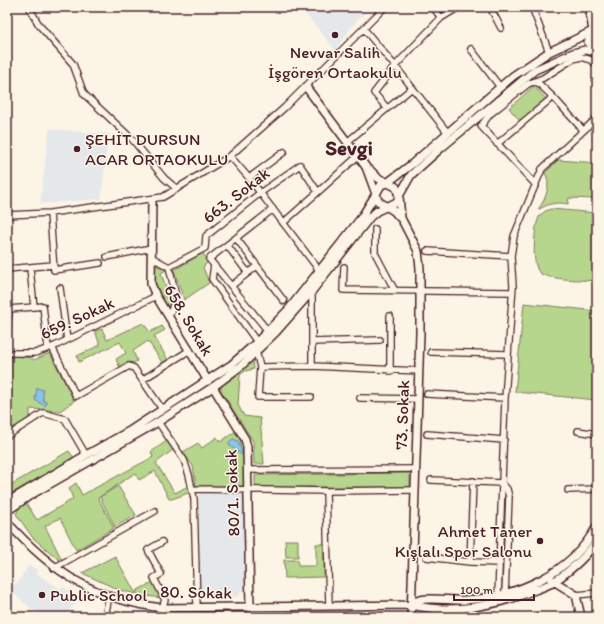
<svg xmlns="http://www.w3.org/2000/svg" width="604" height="624" font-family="Itim,sans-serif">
<rect width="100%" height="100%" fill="#fcf5e5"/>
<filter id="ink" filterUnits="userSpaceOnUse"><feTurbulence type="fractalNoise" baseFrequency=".025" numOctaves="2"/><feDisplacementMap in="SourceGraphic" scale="8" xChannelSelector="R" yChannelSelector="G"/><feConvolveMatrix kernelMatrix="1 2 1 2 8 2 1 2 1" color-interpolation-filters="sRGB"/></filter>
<g filter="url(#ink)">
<path fill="#e5e8ea" d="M300,7H370L357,20L335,50Z
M49,129L109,134L101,199L40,204Z
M199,493L244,494V590L237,597L200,596Z
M29,565L37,570L36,573L61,589L63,586L80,599L66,614V617H48L39,611L33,610L12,592L13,585L18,582Z"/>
<path fill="#b6d58d" stroke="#807a5c" d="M534,86L546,99L520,121L509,108Z
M558,160L597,163V199L569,198L568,204C556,202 549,203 538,210C545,199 552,186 545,173Z
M551,209L597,213V281C585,280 548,280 540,273C531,266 534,227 539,217C542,213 546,210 551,209Z
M203,253L208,262L203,267L209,283L184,300L174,270Z
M154,264L166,270L161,273L169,296H173L174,300L167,310L155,286Z
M524,303L597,311V400L515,392Z
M143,323L150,332L162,326L165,330L154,336L168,360L163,364L148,341L133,351L137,361L134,363L129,362L119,366L116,359L126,353L120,342L79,362L77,356L100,345L95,331L102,329L107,340Z
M50,353L74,401L60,411L30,409V417L7,433V361L14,356L32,358L34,360Z
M253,361L254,369L245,371L240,375L238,405L244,416L260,418L264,464H254L253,441L221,391V385Z
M236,431L245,448V486H196L193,466L183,452L198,443L202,448L217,437L220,442Z
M168,440L174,449L156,463L175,493L188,486L191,492L172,499H169L155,471L139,480L135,473L98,498L114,528L76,550L60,518L45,526L64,564L33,538L16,514L19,508L26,503L37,520L73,499L69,488L76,483L82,495L153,457L151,452Z
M69,451L74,458L7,496V487Z
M410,473V487H255V475Z
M118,486L136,515L115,527L100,497Z
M285,540H298V557H286Z
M316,544H324V577L285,578L284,560H298V566H316Z
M115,556L136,594L119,590L82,573Z
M153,582L162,598L138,595L136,591Z"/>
<path fill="#88c6e8" stroke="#6f839c" d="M37,388L43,390V400L47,403L45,406L35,400Z
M233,439L238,441L243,456L229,445V442Z"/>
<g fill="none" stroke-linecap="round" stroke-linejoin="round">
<g stroke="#4a1f2b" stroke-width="8">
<path id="street" d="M29,7L39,25L73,64L84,94L132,139L164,178L177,189
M433,7L441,18L459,7
M490,7L501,28
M532,7L549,52
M364,29L395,66L448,133
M471,49L500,87
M553,97L583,130
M387,108L374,93L395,66L441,18
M347,142L412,88
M497,144L553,97L536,81
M230,156L249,178L319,270
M249,178L284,152
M536,185L481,126L490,114L528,84L543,78L573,59L581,57L591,60L597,65
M318,192L358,156
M50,213L54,270L100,263
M7,215L50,213L163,197L230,156L284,108L385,7
M375,229V253L394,289
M236,238L284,301
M227,245L248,273
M427,251L511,256
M107,257L151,248
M151,257L169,267L176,296L169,317
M214,265L212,279L257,342
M169,267L205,248L206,236L260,193L300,165L318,192L283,223
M344,267L343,290L512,292
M30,268L34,307L43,306L48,348
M7,269L53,265
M231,286L257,266
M60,288L67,340
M390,316V371
M268,331L209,259L273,209
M7,333L9,309L34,307
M312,342L380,340
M52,347L76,396L129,366L134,368L162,409
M256,351L260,367
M431,352L508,354
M7,353H35L55,346L156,296
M312,366L419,371
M142,380L190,350
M427,394L505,398
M311,397H258L260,367L312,366V291
M360,398L418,399
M158,422L184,460L189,475L194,499L197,607
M578,431L597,434
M427,434L504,440
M7,436L43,413L65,419L86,455
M248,470L415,469
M431,480L502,483L507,489L509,497L505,594
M192,489L326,491
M568,490L597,489
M426,557L470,562L473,481
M470,562L500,563
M54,568L155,511
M576,595L597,593
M498,596L505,398L513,286L511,256L514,236L542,169L597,118
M329,606L326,491L415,490
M105,617L109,596
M161,617L162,608L165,600L154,578L161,574L148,550L162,542"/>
</g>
<g stroke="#4a1f2b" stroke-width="10">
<path id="secondary" d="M589,7L593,31
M595,7L597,10
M593,31L588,42L596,52
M152,200L151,284L156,296L208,381
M400,218L394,211L378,201L376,194L381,185L387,183L412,164L513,76L549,52L597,29
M213,387L245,439L247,447L250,608
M7,502L86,455L131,430L231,365L257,342L289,309L361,218L376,194L366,167L306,87
M7,511L29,496L158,422L213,387L241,366L276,332L312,291L370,217L377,211L397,202L399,196L396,187L378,178L370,170
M7,522C53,573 93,599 162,608L412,605C452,615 499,605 535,590C542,587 550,585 555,581C571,570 587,556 597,540
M552,580L576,595L581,617
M412,605C414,603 417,600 420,600C429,597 454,601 465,600C517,597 572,573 597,526
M411,617L420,333V268L418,251L401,218L399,196L411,175L441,148L535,70L573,53L585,50L597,52"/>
</g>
<use href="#street" stroke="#fcf5e5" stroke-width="5.5"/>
<use href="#secondary" stroke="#fcf5e5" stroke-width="7"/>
</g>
</g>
<g fill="#4a1f2b" stroke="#fcf5e5" stroke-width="1.5">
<circle cx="335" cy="35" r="4"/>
<circle cx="77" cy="149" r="4"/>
<circle cx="540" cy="541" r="4"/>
<circle cx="42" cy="595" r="4"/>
</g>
<g text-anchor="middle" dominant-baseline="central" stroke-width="3" stroke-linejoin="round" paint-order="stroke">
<g font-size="17" fill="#4a1f2b" stroke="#fcf5e5" text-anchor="start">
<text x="335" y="52" text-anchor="middle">Nevvar Salih<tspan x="335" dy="20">İşgören Ortaokulu</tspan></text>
<text x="85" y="139">ŞEHİT DURSUN<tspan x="85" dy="20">ACAR ORTAOKULU</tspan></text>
<text x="532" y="531" text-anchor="end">Ahmet Taner<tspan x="532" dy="20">Kışlalı Spor Salonu</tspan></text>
<text x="50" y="595">Public School</text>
</g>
<g font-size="17" fill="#4a1f2b" stroke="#fcf5e5">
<text transform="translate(236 195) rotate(-38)">663. Sokak</text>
<text transform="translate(77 318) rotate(-25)">659. Sokak</text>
<text transform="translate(189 320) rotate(59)">658. Sokak</text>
<text transform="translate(402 415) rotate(-88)">73. Sokak</text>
<text transform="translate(232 493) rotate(-92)">80/1. Sokak</text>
<text transform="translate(196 592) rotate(1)">80. Sokak</text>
</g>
<g font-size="21" font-weight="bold" fill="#4a1f2b" stroke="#fcf5e5">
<text x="349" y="147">Sevgi</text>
</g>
</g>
<rect width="604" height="624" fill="none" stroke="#fcf5e5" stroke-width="24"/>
<rect x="12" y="12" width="580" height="600" fill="none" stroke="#4a1f2b" stroke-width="1.5" filter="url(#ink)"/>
<path d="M454 594v6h80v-6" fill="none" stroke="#4a1f2b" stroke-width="2"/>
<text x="460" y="594" font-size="12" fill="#4a1f2b" stroke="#fcf5e5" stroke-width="3" paint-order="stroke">100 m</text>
</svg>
